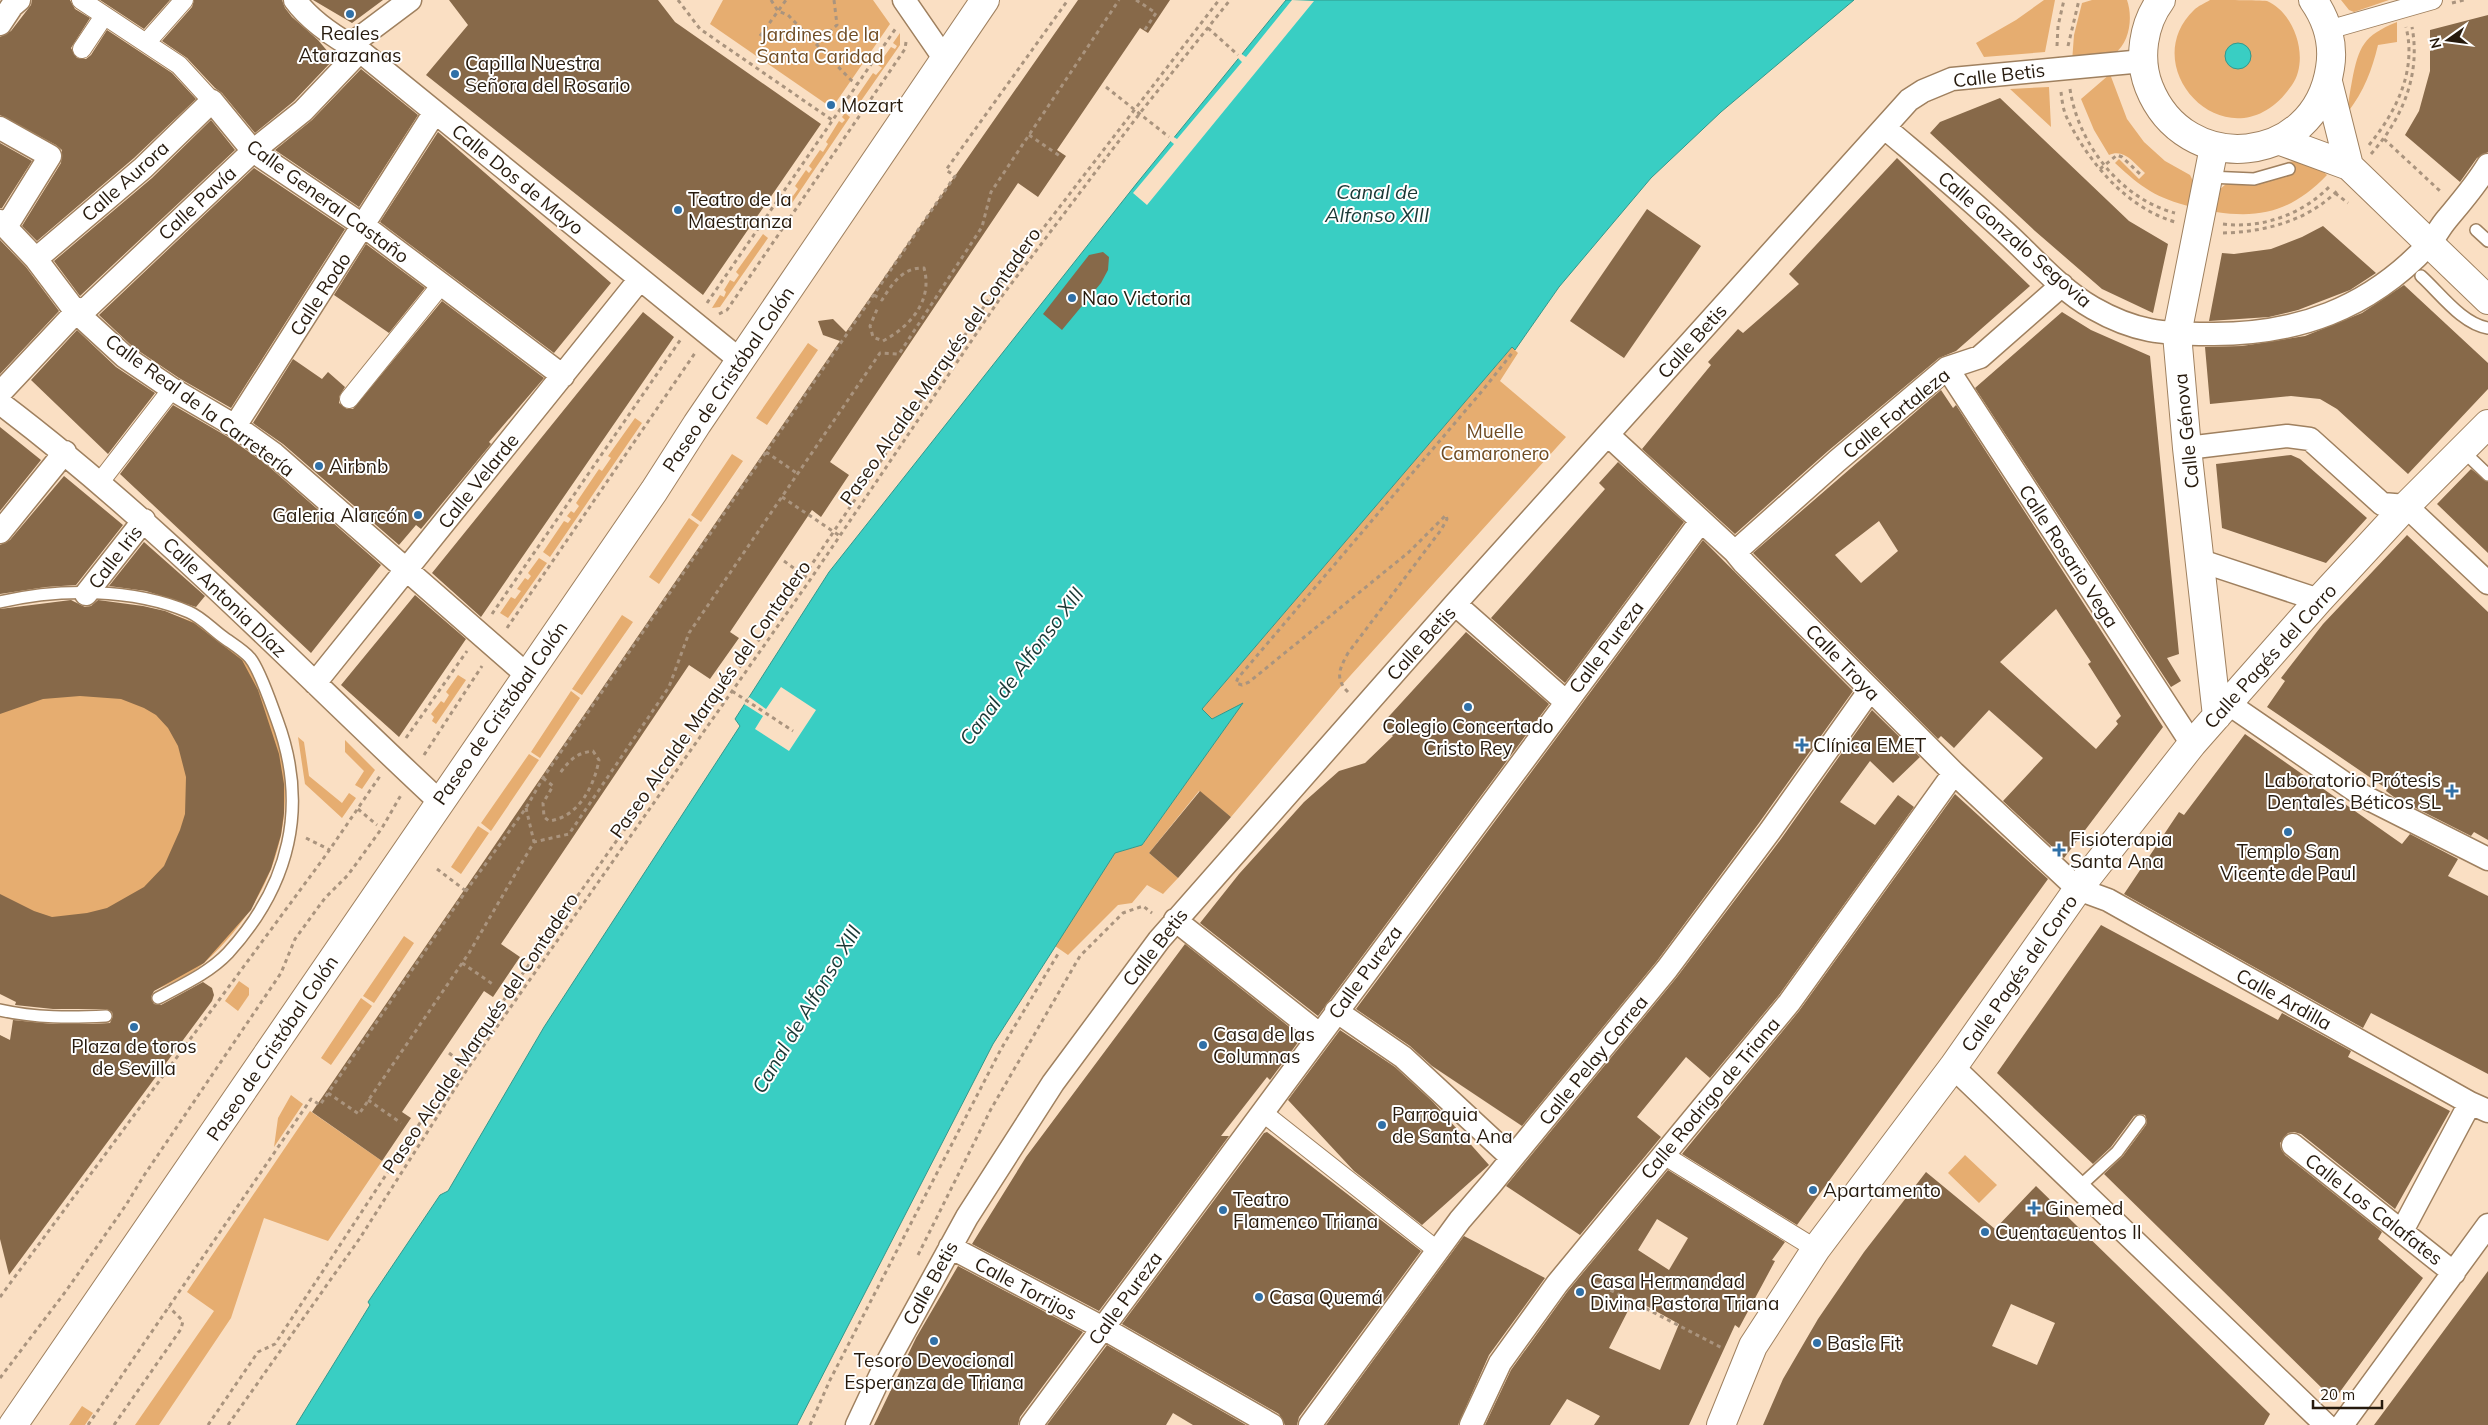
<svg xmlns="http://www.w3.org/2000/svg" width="2488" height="1425" font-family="Mulish,sans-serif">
<rect width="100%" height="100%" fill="#fadfc3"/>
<path fill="#e6ad70" d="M723,0H873L890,24L832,108L710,24Z
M2044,0H2055L2045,52L1984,57L1976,43L2016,20Z
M2092,0H2127C2133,17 2130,43 2114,54C2107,59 2082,60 2072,62L2074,35L2082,3Z
M2210,0C2221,0 2258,0 2267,1C2295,13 2310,59 2292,85C2233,171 2132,70 2194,10C2198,6 2205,3 2210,0Z
M2341,0H2389L2354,12L2349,10Z
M2397,22V42L2378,45C2372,70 2364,91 2348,112C2348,101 2350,92 2352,81C2359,46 2363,36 2397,22Z
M900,33V45L854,111L849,108L873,73L876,75L882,68L878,65L891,47L895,49L897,46L893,43Z
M2110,74L2127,119L2144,142L2165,161L2190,175L2194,183L2192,207C2156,198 2142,188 2115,163L2119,159L2139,179L2145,173C2134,163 2124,148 2109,155L2094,130L2081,99Z
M2049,87L2051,127L2010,89Z
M845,113L850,117L790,206L784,202L789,194L793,196L798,189L795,186L806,170L809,173L812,169L809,166L820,150L823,152L828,144L826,142L839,121L842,123L845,120L842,117Z
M2296,161L2316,165L2327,175C2293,210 2263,219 2216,212L2219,190L2226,184L2263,182L2287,165V162Z
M763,234L768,238L720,307L712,308L720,295L724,297L726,292L724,290L730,280L734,282L739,275L736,272Z
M808,343L818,350L767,425L756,418Z
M1512,347L1518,353L1500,381L1566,437L1341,686L1231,817L1199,791L1149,853L1178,878L1163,894L1147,885L1132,903L1118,905L1068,955L1055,946L1115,853L1142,845L1242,704L1212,719L1202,709Z
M635,418L642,423L550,557L543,552L564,521L568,523L571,519L567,516L571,511L574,513L579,506L576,503L599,469L602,471L611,458L608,456Z
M732,454L743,461L701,522L691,515Z
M689,518L699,525L659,584L649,577Z
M539,558L547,563L508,618L500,613L511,597L515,599L521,591L517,589L525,578L528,580L531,576L528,573Z
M150,609C164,613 180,616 193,622C202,626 242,655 248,662C259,676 265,698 271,714C304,809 278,896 204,963C179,986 119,1003 86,1008C71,1010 18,997 0,994V615Z
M622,615L633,622L582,695L572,689Z
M458,675L466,680L436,724L432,721L434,717L431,714L441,701L444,703L449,695L446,692Z
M571,691L580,698L540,758L531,752Z
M298,737L304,742L309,776L342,803L349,793L356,798L342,818L305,784Z
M345,740L375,770L362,789L355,785L364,771L345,752Z
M529,754L539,760L491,831L481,823Z
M478,826L489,833L461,874L451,867Z
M404,936L414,943L374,1003L363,996Z
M239,981L249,988V995L238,1011L225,1001Z
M361,998L372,1006L331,1065L321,1058Z
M291,1095L303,1104L274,1147L278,1118Z
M310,1111L382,1161L328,1241L264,1218L231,1318L159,1425H135L214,1311L187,1292Z
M1965,1155L1997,1185L1979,1203L1948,1173Z
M82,1406L93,1413L85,1425H69Z"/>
<path fill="#39cec3" stroke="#33988c" d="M1286,0H1854L1721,112L1651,178L1559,287L1515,350L1512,347L1202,709L1212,719L1243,703L1142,845L1115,853L993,1044L797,1425H296L370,1305L368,1302L440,1195L448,1191L544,1027L740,726L735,719L829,572L1137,183Z
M2225 56a13 13 0 1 1 26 0a13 13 0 1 1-26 0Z"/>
<path fill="#fadfc3" d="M1292,0L1314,1L1147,205L1133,193L1174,144L1169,140L1172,136L1177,139L1242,62L1237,57L1240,53L1246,57Z
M781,687L816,710L789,751L755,729L763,716L744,704L749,697L766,709Z"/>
<path fill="#876949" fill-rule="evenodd" d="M32,0H70L75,9L90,18L71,48L77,58L86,59L91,55L107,30L172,73L196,99L134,158L37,241L22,226L61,163L62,150L56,145L0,115V37L11,31L31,5Z
M100,0H170L144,29Z
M194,0H282L285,8L292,17L318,40L334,59L294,101L255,133L222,93L215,88L187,58L162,41L192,7Z
M313,0H383L352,23Z
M449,0H658L675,22L821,124L703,295L426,75L468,25Z
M1078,0H1170L1148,33L1140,28L1057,150L1066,156L1038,197L1018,183L830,462L849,475L821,517L812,510L730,632L739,638L710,679L689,665L501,944L520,957L493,997L484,991L402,1112L411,1118L382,1161L312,1112L840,341L823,335L818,321L833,319L846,332Z
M2488,15V152L2477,158L2460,182L2405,135L2419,111L2430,71V30Z
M361,69L418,115L359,207L275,150L312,120Z
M2000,98L2129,221L2168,244L2153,313L2102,289L2035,231L1930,133L1940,122Z
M211,120L235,150L80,296L54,261L152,178Z
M438,132L611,283L554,353L380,222Z
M0,143L32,161L2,208H0Z
M1897,158L2030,286L1956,351L1939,358L1828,451L1735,534L1642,449L1711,365L1708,362L1738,329L1743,333L1799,284L1789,274Z
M254,168L345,229L231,408L179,378L133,347L99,315Z
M1647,209L1701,246L1624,358L1570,321Z
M2323,226L2376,273L2350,290L2298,310L2269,317L2209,321L2222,253L2234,254L2271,249L2302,237Z
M0,240L26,267L59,311L0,374Z
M366,244L425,288L389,333L334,295Z
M1103,252L1109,257L1108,270L1101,283L1062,330L1043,314L1089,255Z
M2404,285L2488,363V389L2408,474L2337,409L2320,399L2291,396L2210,404L2205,347L2242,346L2305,336L2362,313Z
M442,301L544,378L489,442L491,444L421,529L416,525L399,545L283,444L253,423L293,359L322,379L328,372L345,387L339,397V403L347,409H353Z
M643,312L674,337L481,617L432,573Z
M2062,312L2091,330L2150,356L2179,654L2167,658L2181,681L2171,687L1975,388Z
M77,330L116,367L155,393L108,454L31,380Z
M1941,390L1953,408L1956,405L2163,727L2064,858L2003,801L2043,758L1989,710L1954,748L1941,736L1938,739L1753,553ZM1879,521L1898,551L1861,583L1835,555ZM2056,609L2091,662L2088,664L2121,716L2116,721L2118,724L2096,749L2000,662Z
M173,405L228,437L266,464L381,565L311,653L120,474Z
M0,427L41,460L0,511Z
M2282,456L2291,455L2300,459L2367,518L2326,563L2222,528L2216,464Z
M1618,462L1684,522L1565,683L1491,618L1605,489L1599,483Z
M2471,469L2488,482V553L2437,504Z
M64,476L123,525L76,585L46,587L0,594V545L10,540Z
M2407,535L2488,612V840L2474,832L2471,836L2394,797L2386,791L2387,789L2267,707L2285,681L2281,678L2323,624Z
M1703,540L1853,691L1759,823L1657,961L1522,1126L1432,1066L1410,1046L1356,1009Z
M144,542L205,596L196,607L146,591L109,586Z
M415,595L466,639L399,737L341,685Z
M71,600L85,607L91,606L98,600L143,606L165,611L194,623L242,660L258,690L279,754L284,784V813L281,835L271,869L251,910L204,963L154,991L151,997L154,1004L161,1005L203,982L212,988L214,995L212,1001L9,1275L0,1239V1035L10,1040L13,1020L53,1024H93L110,1023L113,1016L112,1012L106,1009H53L15,1005L16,1002L0,994V894L34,911L52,917L87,913L107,908L144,887L164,866L180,830L185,814L186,777L178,746L168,728L156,715L144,708L121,699L80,696L43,699L0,714V609Z
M1466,632L1549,704L1318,1016L1200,923L1239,874L1304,802L1339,771L1365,763L1393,736L1381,725Z
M1872,710L1920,757L1893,783L1870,761L1840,802L1875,825L1898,795L1914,807L1779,995L1710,1078L1686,1057L1637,1117L1661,1137L1580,1235L1506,1186L1677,977L1781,839Z
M2245,734L2402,844L2410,834L2458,859L2448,876L2488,896V1074L2371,1013L2363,1028L2124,894L2179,812L2184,815Z
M1200,791L1231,817L1178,878L1149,853Z
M1955,794L2048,879L1797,1225L1682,1154L1799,1011Z
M2101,925L2278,1020L2282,1013L2351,1051L2348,1057L2450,1111L2395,1209L2301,1134L2294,1132L2288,1133L2280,1143L2281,1149L2285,1155L2382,1232L2378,1239L2423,1278L2334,1400L2104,1174L2123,1156L2146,1125L2147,1121L2145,1115L2140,1114L2134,1116L2111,1147L2093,1164L1997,1073Z
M1185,944L1302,1037L1270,1080L1267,1077L1221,1136H1229L1099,1311L972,1244L1026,1157Z
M1340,1030L1395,1067L1433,1102L1489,1165L1422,1225L1354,1171L1288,1100Z
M1267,1132L1421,1251L1299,1417L1297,1425H1285L1279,1414L1122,1324L1264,1133Z
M1668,1170L1785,1242L1772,1260L1775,1261L1739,1328L1735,1325L1689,1425H1594L1600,1416L1567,1399L1550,1425H1485L1511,1370L1567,1292ZM1657,1219L1688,1238L1669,1270L1638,1250ZM1634,1299L1679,1324L1660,1370L1609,1348Z
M1926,1172L1995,1229L2036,1186L2270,1414L2264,1425H1763L1783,1379L1818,1319L1864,1252ZM2011,1304L2055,1323L2037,1365L1992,1346Z
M1464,1236L1545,1278L1489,1355L1458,1425H1326Z
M958,1266L1083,1332L1020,1417L1018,1425H874L916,1338Z
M2488,1271V1425H2374Z
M1107,1345L1246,1425H1193L1173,1413L1166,1425H1047Z"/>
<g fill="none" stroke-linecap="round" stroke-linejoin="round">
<g stroke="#9f805f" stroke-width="14">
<path id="service" d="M2208,177L2254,179L2289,169
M2476,230L2488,241
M2421,276C2440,293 2462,324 2488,328
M2462,450L2488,475
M0,602C59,588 133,588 189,612C201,617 212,629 223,637C231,643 243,650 250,658C260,670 271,704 277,720C309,806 290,885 228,953C209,973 182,985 158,998
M0,1010C36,1018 70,1018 106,1016
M2079,1187L2117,1152L2140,1121"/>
</g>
<g stroke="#9f805f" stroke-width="20">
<path id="pedestrian" d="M81,0L179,65L212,101
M2328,30L2433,0
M146,43L184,0
M82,49L104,16
M349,399L441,285
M100,482L172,389
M1262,1112L1438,1251
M1662,1154L1816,1249"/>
</g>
<g stroke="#9f805f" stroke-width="25">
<path id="minor" d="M295,0C311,22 336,38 360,51L740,360
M904,0L944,58
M0,24L12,6L19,0
M350,45L410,0
M0,128L50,156L6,227
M1885,128C1924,161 1964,194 2002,229C2031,255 2059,289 2093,308C2135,332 2163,334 2209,334C2296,335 2369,309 2429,244C2436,236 2440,227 2447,219C2462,201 2476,185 2488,165
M0,221L36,259L76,312L125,357L172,389L235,426L274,454L527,675
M36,259L143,168L212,101L253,151L364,226L563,376
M1947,368L2192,744
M0,393L76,312L88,307L253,151L303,111L360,51
M0,403C159,523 294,666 439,801
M235,426L435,112
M1608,435L1735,552L1744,563L1954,773L2078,889L2108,900L2470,1103L2488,1111
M2187,448L2287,436L2310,439L2382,504L2406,506L2488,583
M0,532L65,452
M1735,552L1837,461L1947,368L1980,357L2062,285
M2201,561L2319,600
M86,594L144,520
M1455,604L1565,701
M315,683L640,279
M2229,704L2363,796L2488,859
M1175,920L1319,1034
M1336,1011L1403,1057L1512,1158
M1953,1067L2326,1425
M2293,1145L2454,1273
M2402,1231L2470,1103
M950,1247L1103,1328L1272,1425
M857,1425L882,1372L967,1217L1053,1083L1159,940L1455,604L1909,100L1923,91L1952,79L2143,61
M1031,1425L1701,521
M1310,1425L1460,1220L1491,1184L1667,969L1770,831L1870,690
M1471,1425L1500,1363L1557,1284L1789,1003L1954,773
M2342,1425L2488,1225"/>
</g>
<g stroke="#9f805f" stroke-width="30">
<path id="secondary" d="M2214,147L2177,334L2187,448L2217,716
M1721,1425L1753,1346L1816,1249L1953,1067L2078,889L2192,744L2319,600L2406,506L2488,424"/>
</g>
<g stroke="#9f805f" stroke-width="30">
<path id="primary" d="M2161,0C2143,24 2138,59 2149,87C2185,178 2315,166 2330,68C2334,44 2327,20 2313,0
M2328,82L2349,166
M2278,140L2349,166L2488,300
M13,1425L654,491L697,424L985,0"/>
</g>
<path stroke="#aa947e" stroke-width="3" stroke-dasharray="4 4" stroke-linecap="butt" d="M678,0L700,29L832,120
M771,0L778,11L788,15L851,80L857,84
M1136,0L1156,13L1144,31
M2452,3L2464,0
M1208,28L1238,55
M760,36L786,0
M817,43L837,25L834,0
M2057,46L2058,26L2064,0
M2068,46L2079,0
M1106,87L1169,137
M2070,89C2078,144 2121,199 2175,213
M2061,92C2062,100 2063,110 2067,118C2088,162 2127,208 2175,222
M1029,135L1060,156
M2384,139L2440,191
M2369,145C2396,112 2417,71 2406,27
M2371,154C2402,119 2421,75 2412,27
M2100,169L2117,155L2122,157L2141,175
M2335,193L2348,203
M2223,224C2262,229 2303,214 2330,186
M2223,233C2264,232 2308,221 2338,190
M874,295L882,300C892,284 903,267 924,268C933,300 911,326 883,341L873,337L870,326L878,307
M707,303L896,28
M719,314L727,310L905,49L906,42
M766,452L798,474
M782,497L840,536
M784,561L810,580
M492,614L681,339
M507,628L695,353
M732,691L793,731
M1348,692C1334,678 1340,668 1348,653L1441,530L1447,519L1446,515L1409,552L1249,682L1242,685L1236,683L1238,678L1483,390L1513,352
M406,738L467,651
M424,755L482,666
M543,778L553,786L543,803L544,817L549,821C579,817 594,786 599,760L593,751C576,753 570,760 560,773
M526,808L534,842
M358,809L377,825
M306,838L330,850
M437,869L466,891
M462,963L494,985
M449,1053L468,1068
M328,1093L359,1114L469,953L534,842L569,834L669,687L689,633L880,353L899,354L982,227L991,192L1119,0
M368,1100L401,1123
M918,1255L991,1109L1080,956L1123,913L1143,906L1152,913
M1589,1279L1724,1349
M0,1297L326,855L380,776
M0,1378L66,1291L126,1205L143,1177L281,973L295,939L325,898L348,875L382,828L401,795
M88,1425L311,1099L320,1105L466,891L526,808L543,778L955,176L946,170L1068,0
M114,1425L181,1329L183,1321L169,1307
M208,1425L258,1352L275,1344L460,1062L804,576L991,296L1219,0
M228,1425L360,1238L468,1068L810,580L999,300L1140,113L1230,0
M810,1425L830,1380L1001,1049L1058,954"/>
<use href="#service" stroke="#fff" stroke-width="11"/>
<use href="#pedestrian" stroke="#fff" stroke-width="18"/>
<use href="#minor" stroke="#fff" stroke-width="22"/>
<use href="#secondary" stroke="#fff" stroke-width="28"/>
<use href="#primary" stroke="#fff" stroke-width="28"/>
</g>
<g fill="#3070a7" stroke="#fff" stroke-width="2">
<circle cx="350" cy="14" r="5"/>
<circle cx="455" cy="74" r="5"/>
<circle cx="831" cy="105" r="5"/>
<circle cx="678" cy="210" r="5"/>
<circle cx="1072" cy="298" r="5"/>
<circle cx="319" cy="466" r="5"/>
<circle cx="418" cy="515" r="5"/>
<circle cx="1468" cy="707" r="5"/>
<path d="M1799.5 737.5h5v5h5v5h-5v5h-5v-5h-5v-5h5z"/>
<path d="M2449.5 783.5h5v5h5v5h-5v5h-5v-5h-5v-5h5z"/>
<circle cx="2288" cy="832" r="5"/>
<path d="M2056.5 842.5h5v5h5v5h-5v5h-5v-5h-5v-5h5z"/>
<circle cx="134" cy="1027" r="5"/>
<circle cx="1203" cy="1045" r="5"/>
<circle cx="1382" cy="1125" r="5"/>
<circle cx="1813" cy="1190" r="5"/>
<path d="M2031.5 1200.5h5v5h5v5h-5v5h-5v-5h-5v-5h5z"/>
<circle cx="1223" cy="1210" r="5"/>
<circle cx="1985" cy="1232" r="5"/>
<circle cx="1580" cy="1292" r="5"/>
<circle cx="1259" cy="1297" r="5"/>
<circle cx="934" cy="1341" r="5"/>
<circle cx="1817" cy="1343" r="5"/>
</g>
<g text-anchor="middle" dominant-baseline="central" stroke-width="4" stroke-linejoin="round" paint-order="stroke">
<g font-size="19" fill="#261a0d" stroke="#fff" text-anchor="start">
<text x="350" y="33" text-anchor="middle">Reales<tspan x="350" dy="22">Atarazanas</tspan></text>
<text x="465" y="63">Capilla Nuestra<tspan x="465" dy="22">Señora del Rosario</tspan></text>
<text x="841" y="105">Mozart</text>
<text x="688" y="199">Teatro de la<tspan x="688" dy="22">Maestranza</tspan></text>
<text x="1082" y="298">Nao Victoria</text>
<text x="329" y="466">Airbnb</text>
<text x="408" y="515" text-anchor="end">Galeria Alarcón</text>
<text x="1468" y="726" text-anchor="middle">Colegio Concertado<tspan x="1468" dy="22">Cristo Rey</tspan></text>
<text x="1813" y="745">Clínica EMET</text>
<text x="2441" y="780" text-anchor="end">Laboratorio Prótesis<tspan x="2441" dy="22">Dentales Béticos SL</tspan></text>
<text x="2070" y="839">Fisioterapia<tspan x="2070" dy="22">Santa Ana</tspan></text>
<text x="2288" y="851" text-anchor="middle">Templo San<tspan x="2288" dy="22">Vicente de Paul</tspan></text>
<text x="1213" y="1034">Casa de las<tspan x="1213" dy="22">Columnas</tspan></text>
<text x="134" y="1046" text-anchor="middle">Plaza de toros<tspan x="134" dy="22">de Sevilla</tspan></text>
<text x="1392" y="1114">Parroquia<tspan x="1392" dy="22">de Santa Ana</tspan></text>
<text x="1823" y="1190">Apartamento</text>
<text x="1233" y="1199">Teatro<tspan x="1233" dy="22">Flamenco Triana</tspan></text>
<text x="2045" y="1208">Ginemed</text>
<text x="1995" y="1232">Cuentacuentos II</text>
<text x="1590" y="1281">Casa Hermandad<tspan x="1590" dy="22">Divina Pastora Triana</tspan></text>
<text x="1269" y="1297">Casa Quemá</text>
<text x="1827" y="1343">Basic Fit</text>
<text x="934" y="1360" text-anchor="middle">Tesoro Devocional<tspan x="934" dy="22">Esperanza de Triana</tspan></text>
</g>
<g font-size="19" fill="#6e4b23" stroke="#fff">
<text x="820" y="34">Jardines de la<tspan x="820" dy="22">Santa Caridad</tspan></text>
<text x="1495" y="431">Muelle<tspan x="1495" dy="22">Camaronero</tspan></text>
</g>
<g font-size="19" fill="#261a0d" stroke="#fff">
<text transform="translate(1999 75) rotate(-7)">Calle Betis</text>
<text transform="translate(518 179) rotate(39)">Calle Dos de Mayo</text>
<text transform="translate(125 181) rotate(-42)">Calle Aurora</text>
<text transform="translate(328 201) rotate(36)">Calle General Castaño</text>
<text transform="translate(197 203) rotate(-43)">Calle Pavía</text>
<text transform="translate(2015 239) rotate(41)">Calle Gonzalo Segovia</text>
<text transform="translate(320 294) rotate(-57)">Calle Rodo</text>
<text transform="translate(1692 341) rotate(-48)">Calle Betis</text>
<text transform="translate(940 366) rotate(-55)">Paseo Alcalde Marqués del Contadero</text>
<text transform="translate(728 379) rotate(-56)">Paseo de Cristóbal Colón</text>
<text transform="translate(200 405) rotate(36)">Calle Real de la Carretería</text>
<text transform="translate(1896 413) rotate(-39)">Calle Fortaleza</text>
<text transform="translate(2186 431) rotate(-96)">Calle Génova</text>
<text transform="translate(478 481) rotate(-51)">Calle Velarde</text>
<text transform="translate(2069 556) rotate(57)">Calle Rosario Vega</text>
<text transform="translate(115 557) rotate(-52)">Calle Iris</text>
<text transform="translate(225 597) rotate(44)">Calle Antonia Díaz</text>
<text transform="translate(1421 643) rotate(-48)">Calle Betis</text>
<text transform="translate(1606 647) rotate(-53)">Calle Pureza</text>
<text transform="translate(2270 656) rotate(-48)">Calle Pagés del Corro</text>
<text transform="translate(1843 662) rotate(46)">Calle Troya</text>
<text transform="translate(710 699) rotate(-55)">Paseo Alcalde Marqués del Contadero</text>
<text transform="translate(500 713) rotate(-55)">Paseo de Cristóbal Colón</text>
<text transform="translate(1155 947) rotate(-52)">Calle Betis</text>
<text transform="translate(1365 972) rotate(-54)">Calle Pureza</text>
<text transform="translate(2019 973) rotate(-55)">Calle Pagés del Corro</text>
<text transform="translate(2284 999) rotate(29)">Calle Ardilla</text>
<text transform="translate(480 1033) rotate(-56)">Paseo Alcalde Marqués del Contadero</text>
<text transform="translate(272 1048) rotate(-56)">Paseo de Cristóbal Colón</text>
<text transform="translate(1593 1060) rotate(-51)">Calle Pelay Correa</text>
<text transform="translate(1710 1098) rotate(-50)">Calle Rodrigo de Triana</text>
<text transform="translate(2374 1209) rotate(38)">Calle Los Calafates</text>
<text transform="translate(930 1283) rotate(-61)">Calle Betis</text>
<text transform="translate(1026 1288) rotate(28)">Calle Torrijos</text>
<text transform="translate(1125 1298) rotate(-54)">Calle Pureza</text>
</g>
<g font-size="20" font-style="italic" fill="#1a3835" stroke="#fff">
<text x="1377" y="191">Canal de<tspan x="1377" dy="23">Alfonso XIII</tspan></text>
<text transform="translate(1021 666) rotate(-53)">Canal de Alfonso XIII</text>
<text transform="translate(806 1009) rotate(-59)">Canal de Alfonso XIII</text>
</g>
</g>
<g transform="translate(2448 40) rotate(256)" stroke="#ffffff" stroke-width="4" paint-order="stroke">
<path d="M0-4L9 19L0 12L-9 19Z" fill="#261a0d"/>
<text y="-8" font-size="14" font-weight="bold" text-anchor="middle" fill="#261a0d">N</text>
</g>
<path d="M2313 1400v8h69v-8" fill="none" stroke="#261a0d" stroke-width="2.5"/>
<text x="2320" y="1400" font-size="15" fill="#261a0d" stroke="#ffffff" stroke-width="4" paint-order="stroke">20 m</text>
</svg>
